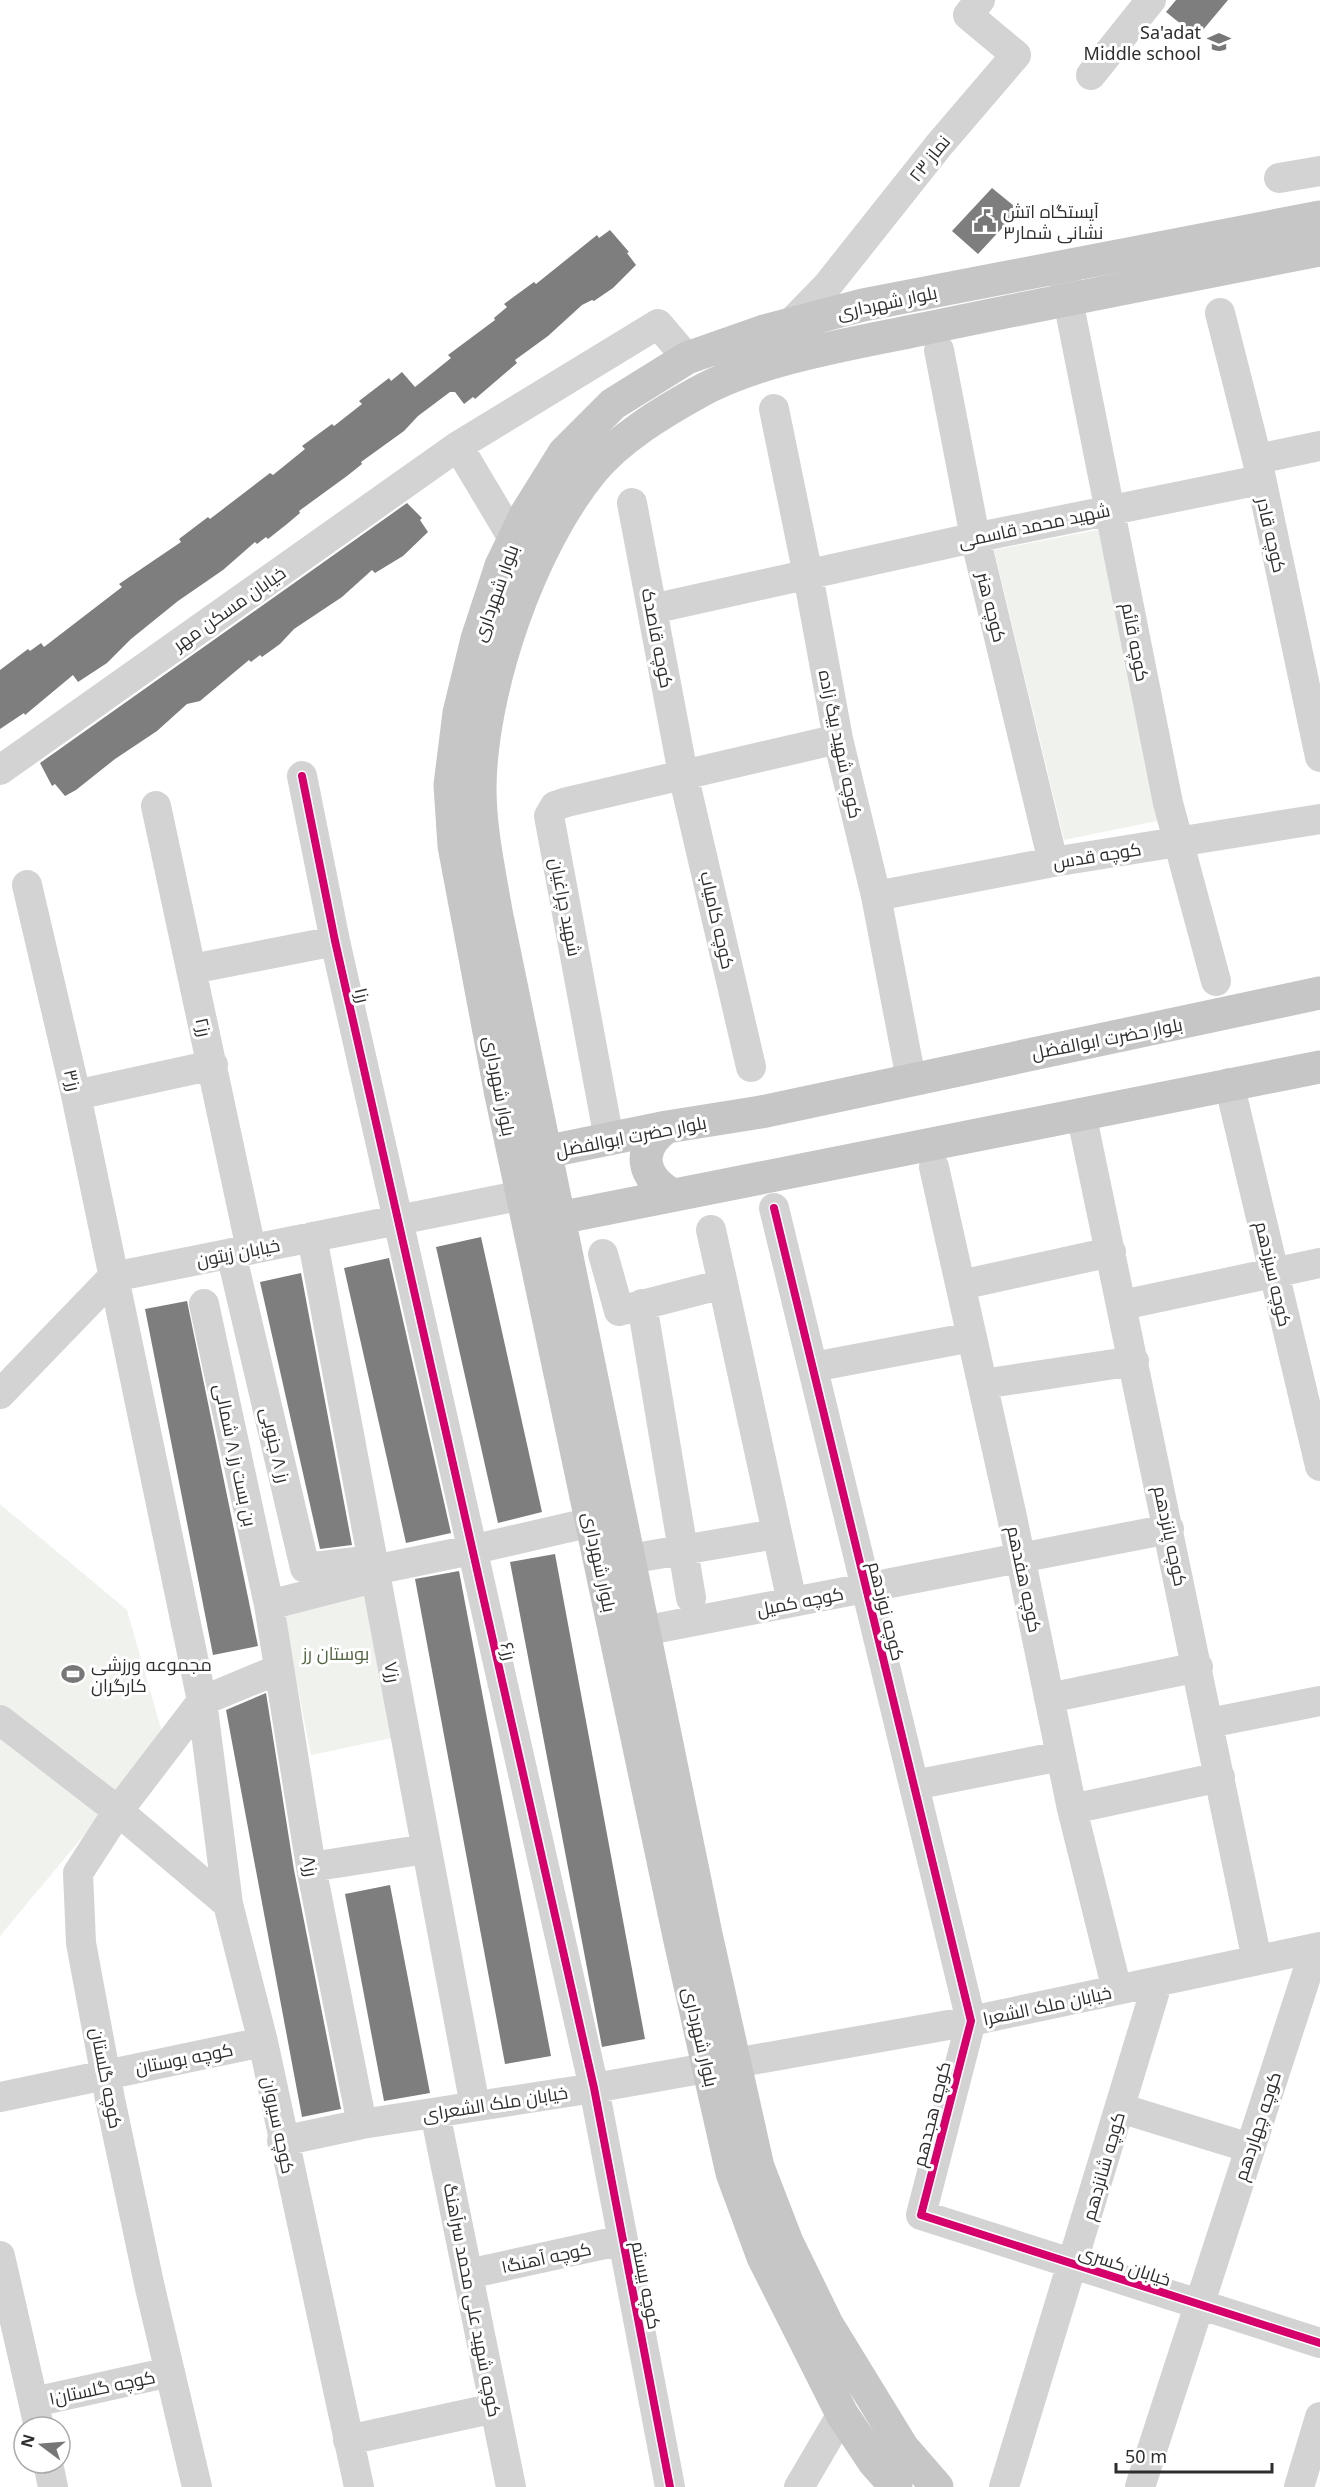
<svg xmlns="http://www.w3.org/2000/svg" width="1320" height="2487" font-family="'Noto Sans',Cairo,sans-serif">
<rect width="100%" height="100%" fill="#fff"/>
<path fill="#f0f3ed" d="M1102,529L1162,820L1064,840L994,550Z
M0,1504L127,1610L164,1739L0,1936Z
M371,1594L397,1737L311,1755L283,1614Z"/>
<path fill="#7e7e7e" d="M1176,0H1228L1197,37L1166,12Z
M992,188L1019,210L978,254L952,231Z
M610,230L629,252L627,253L636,265L613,288L594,301L592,300L582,305L548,336L515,360L517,363L475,399L473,397L464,404L455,392H450L418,416L404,431L361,462L362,464L347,476L299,511L300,513L287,524L268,539L266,537L257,544L255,542L223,570L178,601L131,639L107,663L78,682L73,675L25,715L24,713L0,729V670L28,649L30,651L41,643L44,647L122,587L119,584L181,542L179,539L208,517L210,519L270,473L273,475L305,449L302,446L332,424L334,426L362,404L359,401L389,378L391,381L402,372L415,387L451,358L448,355L495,320L494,318L507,307L504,304L534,282L536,284L597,235L599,238Z
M407,503L422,518L420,520L428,532L403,556L375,573L372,570L342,597L294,629L280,644L262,657L260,655L251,662L249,660L200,701L187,704L157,731L115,759L76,790L65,796L55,784L52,786L40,763Z
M481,1237L542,1512L498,1523L436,1247Z
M389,1258L451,1533L406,1543L344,1268Z
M301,1273L352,1545L320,1549L260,1282Z
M187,1301L258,1646L213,1655L145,1309Z
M555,1554L645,2039L602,2047L510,1562Z
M459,1571L551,2056L505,2064L415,1579Z
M266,1693L294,1870L341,2109L302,2117L226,1710Z
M390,1885L430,2093L384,2101L345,1894Z"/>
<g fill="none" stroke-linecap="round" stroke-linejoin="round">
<path stroke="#d3d3d3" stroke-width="30" d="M1091,75L1151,0
M1279,178L1320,171
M1063,275L1168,803L1216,981
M1220,313L1257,459L1320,757
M790,324L827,286L939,145L1016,55L968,15L980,0
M939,350L975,537L1053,862
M774,409L808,575L838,739L876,896L911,1079
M458,446L658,324L687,358
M1257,459L1320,446
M632,503L683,774L751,1067
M652,609L959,541L1260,480
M0,770L458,446L514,540
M302,776L335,941L594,2088L670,2487
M156,806L251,1249
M27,885L76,1095L202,1701L228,1904
M876,896L1053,862L1320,819
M192,969L335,941
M1229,1083L1320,1466
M76,1095L213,1065
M1081,1113L1257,1960
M609,1139L549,816L555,806L567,802L838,739
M934,1167L1012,1517L1072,1809L1117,1990
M774,1208L971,2021L921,2215L1320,2343
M711,1230L723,1284
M312,1237L475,2106
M231,1253L305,1568L356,1562L374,1570
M603,1254L619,1311L723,1284L792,1602
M961,1285L1111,1252
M204,1304L269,1605L311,1867L362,2124
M642,1304L691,1598
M1122,1305L1320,1263
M813,1367L972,1337
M983,1384L1134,1361
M0,1394L113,1277L523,1195
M629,1559L776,1534
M269,1605L358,1582L374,1570L471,1550L592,1522
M643,1631L1169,1529
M1049,1698L1198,1667
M0,1720L118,1811L228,1904L263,2042L359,2487
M1209,1723L1320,1701
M914,1785L1061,1756
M1072,1809L1220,1777
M311,1867L426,1849
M0,2097L263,2042
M1120,2108L1250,2148
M435,2113L511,2487
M282,2141L362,2124L594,2088L971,2021L1320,1947
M0,2256L39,2427
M468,2274L623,2240
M34,2402L170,2372
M348,2440L495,2408
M48,2463L53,2487
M197,2487L150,2288L110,2099L81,1943L78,1873L118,1811L202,1701L279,1669
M799,2487L842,2414
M1004,2487L1158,1981
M1140,2487L1315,1949
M1299,2487L1320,2417"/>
<path stroke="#c6c6c6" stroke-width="33" d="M1320,993L761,1112L667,1127L545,1152L523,1195L559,1218L1320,1067
M667,1127C635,1149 642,1178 673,1195
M896,2487L874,2462L842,2414L763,2257L732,2173L680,1941L500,1090L454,846L450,785L459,713L477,639L501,566L526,514L564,453L613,404L687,358L764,331L863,305L1320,217
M937,2487L903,2448L827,2324L787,2242L758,2167L706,1934L496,911C489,870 480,829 480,788C481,689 530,546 593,470C620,438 661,413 697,393C757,359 850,344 918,330C1052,302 1186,276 1320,250"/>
<g stroke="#fff" stroke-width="11">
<path id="cycleway" d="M302,776L335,941L594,2088L670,2487
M774,1208L971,2021L921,2215L1320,2343"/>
</g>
<use href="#cycleway" stroke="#d6006c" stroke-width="8"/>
</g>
<defs>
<g id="school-bare" transform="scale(1.8)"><path d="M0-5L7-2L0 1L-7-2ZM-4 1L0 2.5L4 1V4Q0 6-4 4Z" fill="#777" stroke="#fff" stroke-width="2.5" paint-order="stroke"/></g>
<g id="civic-bare" transform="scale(1.8)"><path d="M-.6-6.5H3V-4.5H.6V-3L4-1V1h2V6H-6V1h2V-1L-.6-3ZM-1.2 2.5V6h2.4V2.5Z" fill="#777" stroke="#fff" stroke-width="2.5" paint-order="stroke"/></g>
<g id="stadium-bare" transform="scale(1.8)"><path d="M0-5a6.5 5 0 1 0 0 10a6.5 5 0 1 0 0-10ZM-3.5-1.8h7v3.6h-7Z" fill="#777" stroke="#fff" stroke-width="2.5" paint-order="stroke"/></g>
</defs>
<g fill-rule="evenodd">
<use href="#school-bare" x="1219" y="42"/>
<use href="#civic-bare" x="985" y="221"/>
<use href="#stadium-bare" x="73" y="1674"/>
</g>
<g text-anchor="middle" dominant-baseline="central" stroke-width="6" stroke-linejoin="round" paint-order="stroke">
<g font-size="18" fill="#2e2e2e" stroke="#fff" text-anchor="start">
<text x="1201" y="32" text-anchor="end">Sa'adat<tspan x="1201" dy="21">Middle school</tspan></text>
<text x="1003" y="211">آیستگاه اتش<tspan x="1003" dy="21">نشانی شمار۳</tspan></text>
<text x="91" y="1664">مجموعه ورزشی<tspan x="91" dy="21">کارگران</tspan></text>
</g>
<g font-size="18" fill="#2e2e2e" stroke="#fff">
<text transform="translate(929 158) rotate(-51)">نماز ۲۳</text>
<text transform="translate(887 302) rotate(-12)">بلوار شهرداری</text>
<text transform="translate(1034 525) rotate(-12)">شهید محمد قاسمی</text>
<text transform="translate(1272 535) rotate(77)">کوچه قادر</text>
<text transform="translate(495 593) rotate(-70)">بلوار شهرداری</text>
<text transform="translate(992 607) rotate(76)">کوچه هنر</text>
<text transform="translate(229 608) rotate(-35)">خیابان مسکن مهر</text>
<text transform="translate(658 638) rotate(79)">کوچه قاصدک</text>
<text transform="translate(1136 642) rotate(79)">کوچه قائم</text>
<text transform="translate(841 744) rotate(78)">کوچه شهید بیگ زاده</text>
<text transform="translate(1097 855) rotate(-9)">کوچه قدس</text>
<text transform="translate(566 907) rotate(79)">شهید چراغیان</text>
<text transform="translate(718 920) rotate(77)">کوچه کامیاب</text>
<text transform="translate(363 995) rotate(77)">رز۱</text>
<text transform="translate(204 1027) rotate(78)">رز۲</text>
<text transform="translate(1107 1038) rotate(-11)">بلوار حضرت ابوالفضل</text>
<text transform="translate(73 1080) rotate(77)">رز۳</text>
<text transform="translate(500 1086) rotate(79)">بلوار شهرداری</text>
<text transform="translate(631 1136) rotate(-11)">بلوار حضرت ابوالفضل</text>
<text transform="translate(238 1252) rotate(-11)">خیابان زیتون</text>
<text transform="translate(1274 1274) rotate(77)">کوچه سیزدهم</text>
<text transform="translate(276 1445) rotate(77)">رز ۸ جنوبی</text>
<text transform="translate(236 1455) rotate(78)">بن بست رز ۸ شمالی</text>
<text transform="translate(1171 1536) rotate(78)">کوچه پانزدهم</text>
<text transform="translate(600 1562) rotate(78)">بلوار شهرداری</text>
<text transform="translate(1025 1579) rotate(78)">کوچه هفدهم</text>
<text transform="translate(800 1601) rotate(-11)">کوچه کمیل</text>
<text transform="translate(887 1611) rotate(76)">کوچه نوزدهم</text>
<text transform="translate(509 1651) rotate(77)">رز۶</text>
<text transform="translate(393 1672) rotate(80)">رز۷</text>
<text transform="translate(311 1866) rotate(80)">رز۸</text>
<text transform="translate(1047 2005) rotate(-12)">خیابان ملک الشعرا</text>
<text transform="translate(701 2037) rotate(77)">بلوار شهرداری</text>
<text transform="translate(184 2058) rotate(-11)">کوچه بوستان</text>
<text transform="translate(107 2078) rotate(79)">کوچه گلستان</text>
<text transform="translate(495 2103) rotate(-9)">خیابان ملک الشعرای</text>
<text transform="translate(931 2114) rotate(-76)">کوچه هجدهم</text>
<text transform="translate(279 2125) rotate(78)">کوچه سیروان</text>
<text transform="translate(1257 2126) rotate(-72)">کوچه چهاردهم</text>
<text transform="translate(1103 2166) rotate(-74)">کوچه شانزدهم</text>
<text transform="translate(546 2257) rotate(-12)">کوچه آهنگ۱</text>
<text transform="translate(1125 2265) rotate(18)">خیابان کسری</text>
<text transform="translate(647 2285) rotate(79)">کوچه بیستم</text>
<text transform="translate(473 2300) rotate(79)">کوچه شهید علی محمد سرآهنگ</text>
<text transform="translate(102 2387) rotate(-12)">کوچه گلستان۱</text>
</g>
<g font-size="18" fill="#516540" stroke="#fff">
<text x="336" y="1653">بوستان رز</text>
</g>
</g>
<g transform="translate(42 2445) rotate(286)"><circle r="28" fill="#ffffff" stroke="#ababab" stroke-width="1.5"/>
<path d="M0-4.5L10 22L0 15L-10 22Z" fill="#777777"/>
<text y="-9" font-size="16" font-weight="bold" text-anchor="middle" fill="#2e2e2e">N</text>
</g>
<path d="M1116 2463v9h156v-9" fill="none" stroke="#2e2e2e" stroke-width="3"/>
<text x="1125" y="2463" font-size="18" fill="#2e2e2e" stroke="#ffffff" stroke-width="4.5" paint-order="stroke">50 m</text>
</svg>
